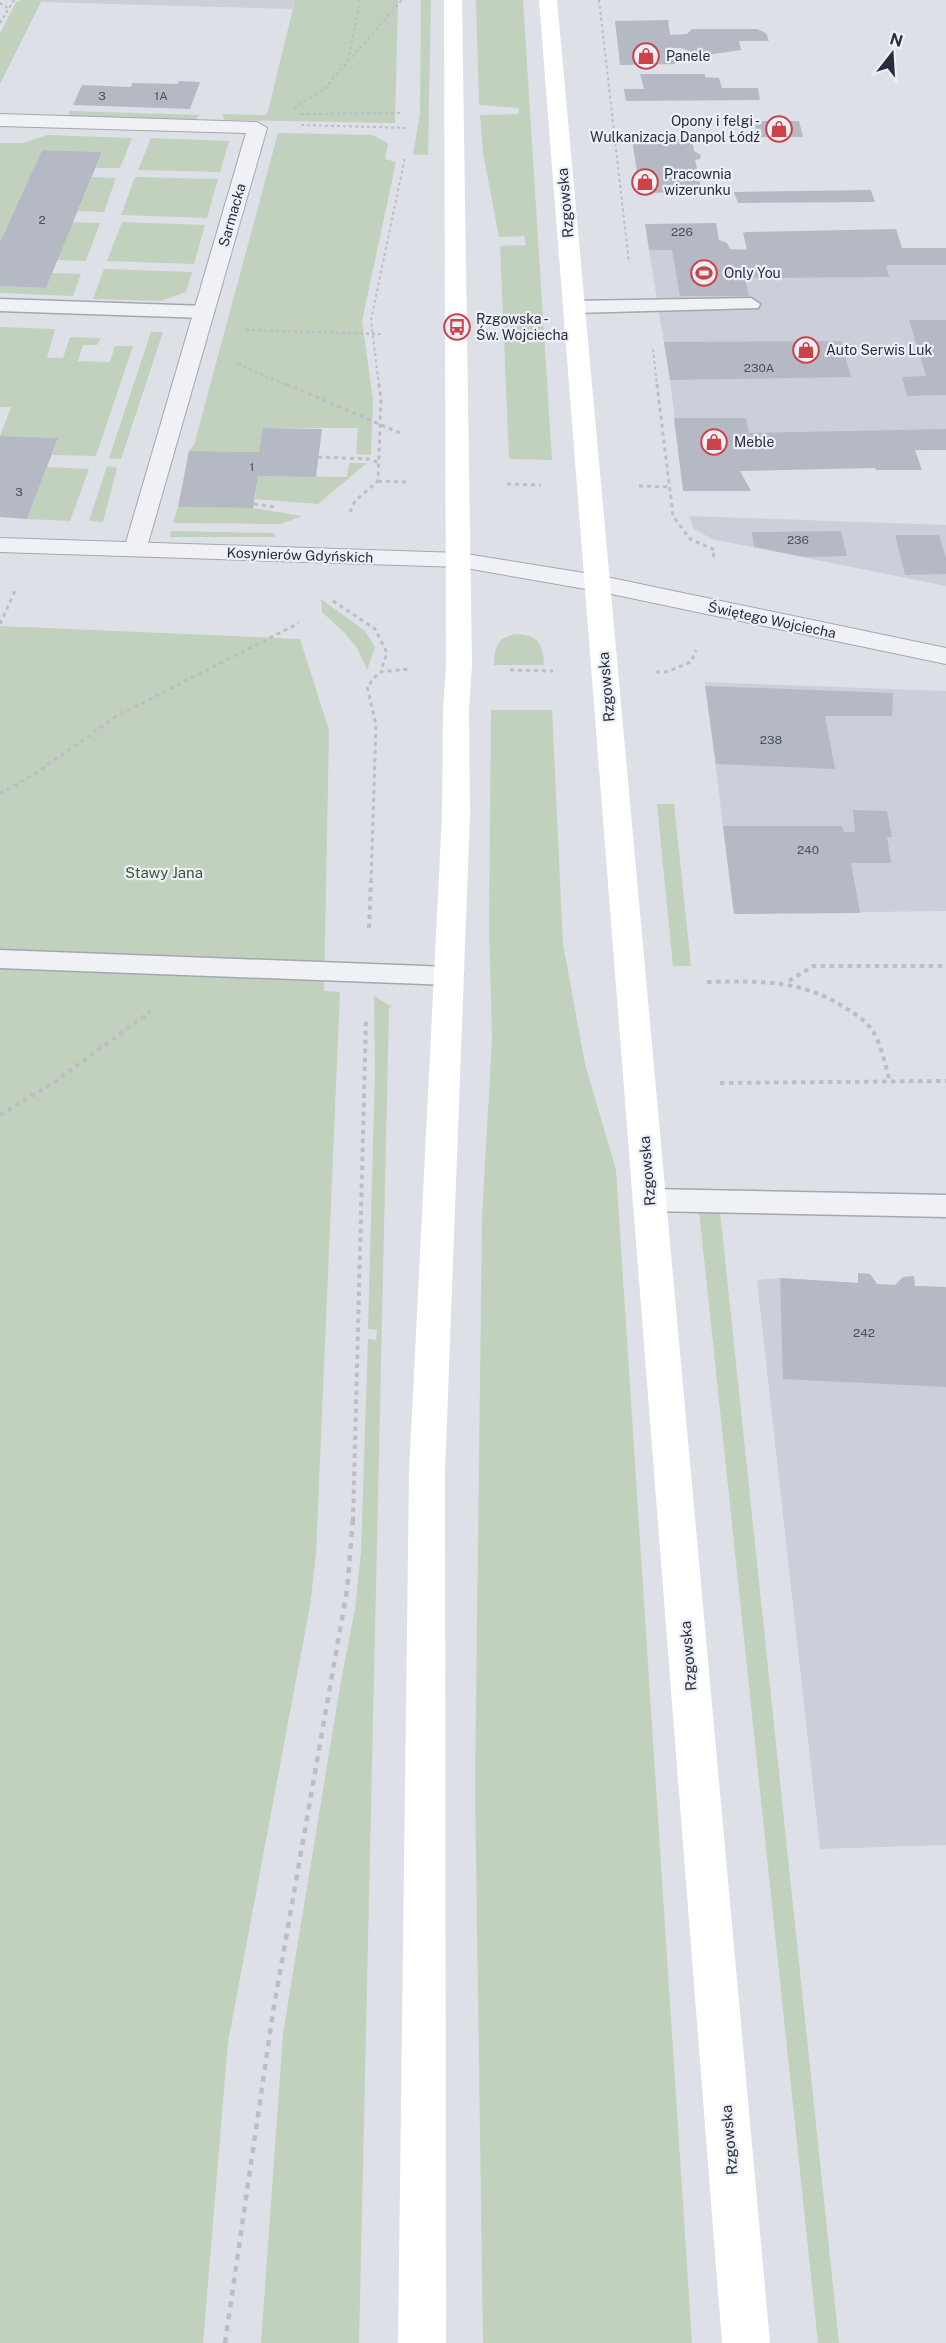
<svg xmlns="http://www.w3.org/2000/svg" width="946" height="2343" font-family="'Public Sans',sans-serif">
<rect width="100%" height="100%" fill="#dde0e7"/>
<path fill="#cbcfd9" d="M42,0H295L292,9L41,2Z
M946,248V450L679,452L670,380L649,250Z
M689,516L946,525V586L712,539L694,529Z
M705,682L946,691V911L734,914Z
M858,1273L870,1274L877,1284L895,1285L903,1277L914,1276L915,1286L946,1287V1845L820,1849L757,1280L780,1278L858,1283Z"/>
<path fill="#c1d1be" d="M21,0H42L0,84V34L16,2Z
M295,0H398L395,123L225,120L222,114L267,115Z
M421,0H431L428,155L413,154L420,114Z
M476,0H523L552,460L509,459L500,246L526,245L524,236L499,237L483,153L480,115L519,114V108L479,105Z
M70,111L200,115L195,120L68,116Z
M278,133L372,135L388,143L385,159L396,162L362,321L373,400L371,455L356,454L358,428H264L259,452L189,451L194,445Z
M47,135L132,138L120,168H96L102,152L42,150L0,242V143H23Z
M151,138L229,141L220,172L138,170Z
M92,177L116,178L104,212L78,211Z
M135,177L218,179L207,218L121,215Z
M73,222L100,223L86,261L57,260Z
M122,222L205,225L194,264L107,261Z
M104,269L192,272L186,292L161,301L93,299Z
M52,273L81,274L73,296L0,293V286L46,288Z
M0,327L55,329L47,358H63L70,337L101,338L97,345H83L78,361L110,362L115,346H133L96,456L52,455L58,438L0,436L11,407H0Z
M151,332H163L121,459L109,458Z
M349,463H367L318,504L255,499L258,476L347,477Z
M107,466L117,468L103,522L89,521Z
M47,467L89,469L70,521L27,519Z
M178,507L253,508L302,516L281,524L173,523Z
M171,531L275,533V537H170Z
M321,599L365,631L375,647L367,670L357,648L344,632L322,612Z
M0,626L300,639L329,730L324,991L340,992L316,1554L310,1606L228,2042L203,2343H0Z
M516,634C539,635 543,644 544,665H494C495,646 497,638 516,634Z
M491,710H552L563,944L585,1064L616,1170L692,2343H483L475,1787L482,1218L492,1039L489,927Z
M657,804H674L691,966H673Z
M374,996L392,1007L389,1008L359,2343H261L283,2034L340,1686L355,1609L361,1552L368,1339L376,1340L377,1330L368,1329L375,1070Z
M699,1210L720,1211L839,2343H818Z"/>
<path fill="#b4b9c4" d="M668,20L670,35L687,34L692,29H757L766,33L769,41H739L741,50L714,54H697L681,48H672L675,64L620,65L615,21Z
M640,74H705V77L719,78L722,88H758L760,100L626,101L624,89H644Z
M179,81L200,82L190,109L73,105L82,85L131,87L132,83L178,84Z
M754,121H799L803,137H758Z
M632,139H692L694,151L701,155L700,159L695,160L702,192L640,193Z
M42,150L102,152L46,288L0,286V242Z
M871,190L875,202L738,203L734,192Z
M716,223L719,240L727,243L730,249L747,250L743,233L746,232L896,229L902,248H946V265H886L889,277L745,278L749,296H680L672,250H649L645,224Z
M909,320H946V395L907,396L902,377L926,376Z
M841,341L851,377L670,380L664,342Z
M674,418H746L749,433L946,429V450H915L922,470H876L875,468L740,471L751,491H683Z
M263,428L322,429L316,477L258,476L253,508L178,507L189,451L259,452Z
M0,436L58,438L27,519L0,517Z
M841,531L847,556L804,557L754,547L752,532Z
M895,535H939L946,558V574L905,575Z
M705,686L893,693L892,716H825L835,769L716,764Z
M853,810L887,811L892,837H887L891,863H851L860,913L734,914L723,826H842L844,832H855Z
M858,1273L870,1274L877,1284L895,1285L903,1277L914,1276L915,1286L946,1287V1387L783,1379L780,1278L858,1283Z"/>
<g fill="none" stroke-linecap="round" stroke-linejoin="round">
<g stroke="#a3a7b1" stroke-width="3">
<path id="service" d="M751,298L760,304L758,308L574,313L565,307L574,301Z
M0,299L205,306L214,312L205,318L0,311Z
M0,950L450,967L459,970L463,976L459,982L450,985L0,968Z
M649,1189L946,1195V1217L649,1211L639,1208L635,1200L639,1192Z"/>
</g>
<g stroke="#a3a7b1" stroke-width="2">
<path id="minor" d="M0,114L257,122L267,128L145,554L136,556L127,554L124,549L246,133L0,126Z"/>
</g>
<g stroke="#a3a7b1" stroke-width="2">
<path id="tertiary" d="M0,538L460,553L597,575L946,648V664L597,591L460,567L0,552Z"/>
</g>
<path stroke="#bcbec5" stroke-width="2" stroke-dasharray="3 3" stroke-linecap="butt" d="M599,0L629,263
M0,3L8,8
M0,23L14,0
M348,61L360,0
M294,108L325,88L402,0
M301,114L401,113
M301,125L407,128
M246,330L381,334
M653,349L657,386
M238,364L289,386
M379,386L371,320L405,157"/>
<path stroke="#bcbec5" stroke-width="3" stroke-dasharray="4 4" stroke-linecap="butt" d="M286,384L400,433
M657,384L673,516L690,539L715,550L712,560
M318,457L370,459L379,463
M378,481L409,482
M507,484L541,485
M639,486L671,487
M254,504L276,507
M350,512L355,501L378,481L381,400L379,384
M333,601L375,629L387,653L381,670
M0,624L15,591
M510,670L553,671
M656,672H666L691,662L696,650
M0,794L39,771L115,717L299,623
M371,882L376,724L367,687L379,672L409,669"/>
<path stroke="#bcbec5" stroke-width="4" stroke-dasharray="4.5 4.5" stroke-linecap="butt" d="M369,928L371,881
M789,981L813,966H946
M707,982C756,981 801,979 844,1007C854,1013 865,1020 872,1030C882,1045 885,1065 890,1082
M720,1083L946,1081
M0,1115L53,1083L150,1012
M353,1521L366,1019"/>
<path stroke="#bcbec5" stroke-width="4.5" stroke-dasharray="6 6" stroke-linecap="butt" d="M225,2343L273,2012L347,1590L353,1519"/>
<use href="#service" fill="#f0f1f5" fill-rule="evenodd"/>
<use href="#minor" fill="#f0f1f5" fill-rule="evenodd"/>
<use href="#tertiary" fill="#f0f1f5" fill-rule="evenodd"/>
<path fill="#fff" fill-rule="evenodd" d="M444,0H462L472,665L469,709L470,815L445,1472L446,2343H398L409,1472L442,815L443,709L446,665Z
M539,0H557L770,2343H722Z"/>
</g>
<defs>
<g id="shop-ring" transform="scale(1.35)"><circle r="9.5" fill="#eceff5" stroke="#cc4249" stroke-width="1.5"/><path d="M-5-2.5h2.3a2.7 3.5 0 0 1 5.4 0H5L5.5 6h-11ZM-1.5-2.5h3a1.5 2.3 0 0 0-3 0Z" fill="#cc4249"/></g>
<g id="stadium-ring" transform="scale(1.35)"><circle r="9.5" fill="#eceff5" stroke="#cc4249" stroke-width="1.5"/><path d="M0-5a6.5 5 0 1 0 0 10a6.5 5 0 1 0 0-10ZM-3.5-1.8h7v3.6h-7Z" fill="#cc4249"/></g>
<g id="bus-ring" transform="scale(1.35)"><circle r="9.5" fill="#eceff5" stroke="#cc4249" stroke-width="1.5"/><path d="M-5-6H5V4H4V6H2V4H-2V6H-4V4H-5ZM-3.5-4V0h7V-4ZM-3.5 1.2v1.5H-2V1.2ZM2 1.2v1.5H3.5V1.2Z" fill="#cc4249"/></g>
</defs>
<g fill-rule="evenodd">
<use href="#shop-ring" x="646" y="56"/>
<use href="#shop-ring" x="779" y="129"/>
<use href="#shop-ring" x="645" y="182"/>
<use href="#stadium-ring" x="704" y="273"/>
<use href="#bus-ring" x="457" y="327"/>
<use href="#shop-ring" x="806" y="350"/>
<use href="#shop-ring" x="714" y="442"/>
</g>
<g text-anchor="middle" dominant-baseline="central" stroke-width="4.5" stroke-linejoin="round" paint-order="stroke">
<g font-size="12" fill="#4a505f">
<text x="102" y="96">3</text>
<text x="161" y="96">1A</text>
<text x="42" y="220">2</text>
<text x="682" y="232">226</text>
<text x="759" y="368">230A</text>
<text x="252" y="467">1</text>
<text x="19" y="492">3</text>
<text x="798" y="540">236</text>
<text x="771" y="740">238</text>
<text x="808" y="850">240</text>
<text x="864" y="1333">242</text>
</g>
<g font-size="14" fill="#272d3d" stroke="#eceff5" text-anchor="start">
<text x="666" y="56">Panele</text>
<text x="760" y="121" text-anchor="end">Opony i felgi -<tspan x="760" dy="16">Wulkanizacja Danpol Łódź</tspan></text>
<text x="664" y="174">Pracownia<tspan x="664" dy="16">wizerunku</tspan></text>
<text x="724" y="273">Only You</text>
<text x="476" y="319">Rzgowska -<tspan x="476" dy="16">Św. Wojciecha</tspan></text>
<text x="826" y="350">Auto Serwis Luk</text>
<text x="734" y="442">Meble</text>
</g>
<g font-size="14" fill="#272d3d" stroke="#eceff5">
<text transform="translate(232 215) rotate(-74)">Sarmacka</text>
<text transform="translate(300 555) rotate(2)">Kosynierów Gdyńskich</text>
<text transform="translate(772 620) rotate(12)">Świętego Wojciecha</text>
</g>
<g font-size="15" fill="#272d3d" stroke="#eceff5">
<text transform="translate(565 203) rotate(-95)">Rzgowska</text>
<text transform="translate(606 687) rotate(-95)">Rzgowska</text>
<text transform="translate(647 1171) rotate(-95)">Rzgowska</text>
<text transform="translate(688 1656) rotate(-95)">Rzgowska</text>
<text transform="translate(729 2140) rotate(-95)">Rzgowska</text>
</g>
<g font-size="15" fill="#385934" stroke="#eceff5">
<text x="164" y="872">Stawy Jana</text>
</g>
</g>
<g transform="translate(892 54) rotate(17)" stroke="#eceff5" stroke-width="4.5" paint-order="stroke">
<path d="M0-4.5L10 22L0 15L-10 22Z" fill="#272d3d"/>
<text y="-9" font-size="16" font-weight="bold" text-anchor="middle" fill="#272d3d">N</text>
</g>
</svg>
